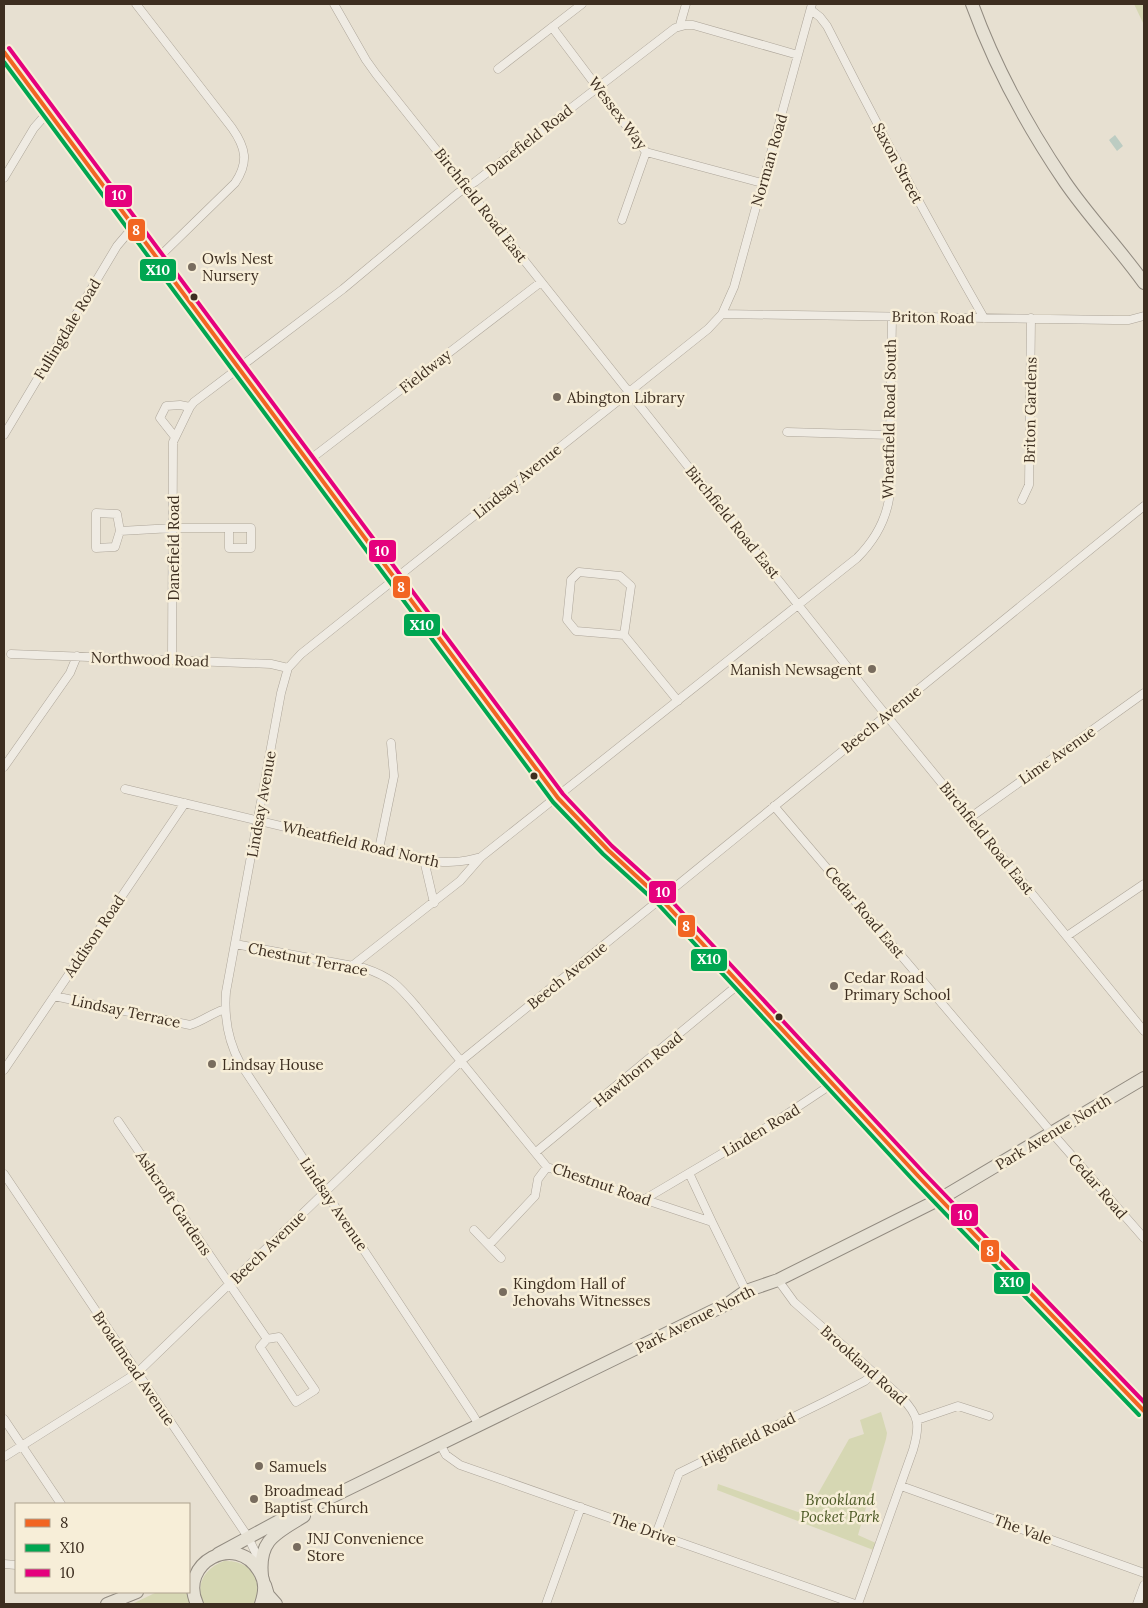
<svg xmlns="http://www.w3.org/2000/svg" width="1148" height="1608" font-family="Lora,serif">
<rect width="100%" height="100%" fill="#e7e0d1"/>
<path fill="#d6d7b3" d="M1134,4H1144V25Z
M881,1412L887,1433L886,1439L858,1535L878,1544L876,1551L717,1490L718,1484L798,1512L811,1506L849,1439L864,1434L860,1420Z
M224,1561C251,1560 264,1580 254,1604H204C194,1585 205,1568 224,1561Z
M157,1592H189L190,1604H132Z"/>
<path fill="#bcccc2" d="M1115,135L1123,146L1117,151L1109,140Z"/>
<g fill="none" stroke-linecap="round" stroke-linejoin="round">
<g stroke="#ada599" stroke-width="9">
<path id="street" d="M136,4L232,128C246,148 249,162 235,183L158,258
M334,4L366,60L376,74L873,699L1144,1031
M811,10L820,17L827,26C877,125 929,222 984,318
M680,25L686,4
M552,27L646,152L762,183
M4,52L558,798L608,850L661,899L918,1176L1144,1411
M498,69L582,4
M4,178L34,128L49,111
M622,220L646,152
M722,314L1114,320H1129L1144,316
M787,432L890,435
M4,435L117,246L134,226
M175,437L160,418L166,406L180,405L190,407
M308,461L541,282
M1022,500L1029,485L1031,318
M120,531L117,514L96,513V548L115,547L120,531L173,528H251V548H229V529
M624,635L631,586L620,576L579,572L571,580L567,620L576,631L624,635L678,701
M11,654L271,664L288,668
M172,660L173,442L190,407L194,402L343,289L458,193L475,182L675,28L686,25H693L798,55
M4,767L70,673L77,656
M125,789L424,860C445,863 461,863 481,857
M774,806L1052,1133L1144,1238
M971,817L1144,693
M379,849L394,776L391,743
M424,860L434,903
M1067,936L1144,884
M235,944L364,968C391,977 398,985 416,1006L547,1167L712,1222L746,1291
M352,966L460,881L481,857L857,558C874,541 885,523 889,499L892,317
M54,996L190,1025C203,1021 212,1013 225,1009
M4,1070L185,803
M118,1121L267,1339L279,1337L315,1390L296,1402L260,1347L267,1339
M536,1152L739,984
M689,1173L712,1222
M4,1174L248,1537L261,1564
M645,1199L772,1124L832,1084
M474,1230L501,1258
M489,1245L535,1196L538,1179L547,1167
M778,1280L794,1302L901,1397C920,1416 920,1426 913,1450L858,1604
M4,1419L61,1504
M917,1420L958,1406L989,1416
M479,1425L473,1415L240,1063C228,1041 224,1017 226,992L281,693L288,668L301,654L708,329L722,314L734,287L812,4
M440,1444L446,1455L460,1465L855,1604
M4,1457L137,1373L461,1061L1144,506
M901,1486L1144,1573
M656,1534L679,1473L826,1401L865,1381L874,1373
M4,1564L16,1565
M546,1604L581,1507
M1137,1604L1144,1585"/>
</g>
<g stroke="#928b80" stroke-width="14">
<path id="primary" d="M972,4C995,67 1027,126 1065,182C1089,217 1119,248 1144,283
M218,1554L303,1508L317,1504L729,1303L746,1291L778,1280L940,1199L1144,1078
M262,1576C258,1539 277,1533 304,1516
M265,1585L268,1595L276,1604
M107,1604L137,1592
M197,1604C178,1563 236,1532 259,1571C266,1582 265,1592 261,1604"/>
</g>
<use href="#street" stroke="#efebe3" stroke-width="8"/>
<use href="#primary" stroke="#e6e1d4" stroke-width="12"/>
<g stroke="#f7eed8" stroke-width="8">
<path id="bus-1" d="M4,52L558,798L608,850L661,899L918,1176L1144,1411"/>
</g>
<g stroke="#f7eed8" stroke-width="8">
<path id="bus-2" d="M4,62L553,802L603,854L657,903L913,1180L1139,1415"/>
</g>
<g stroke="#f7eed8" stroke-width="8">
<path id="bus-3" d="M9,48L563,794L612,846L666,895L923,1172L1144,1402"/>
</g>
<use href="#bus-1" stroke="#f26522" stroke-width="4"/>
<use href="#bus-2" stroke="#00a651" stroke-width="4"/>
<use href="#bus-3" stroke="#e5007d" stroke-width="4"/>
</g>
<g fill="#786c5e" stroke="#f7eed8" stroke-width="2">
<circle cx="192" cy="267" r="5"/>
<circle cx="557" cy="397" r="5"/>
<circle cx="872" cy="669" r="5"/>
<circle cx="834" cy="986" r="5"/>
<circle cx="212" cy="1064" r="5"/>
<circle cx="503" cy="1292" r="5"/>
<circle cx="259" cy="1466" r="5"/>
<circle cx="254" cy="1499" r="5"/>
<circle cx="297" cy="1547" r="5"/>
</g>
<g fill="#3d2e20" stroke="#f7eed8" stroke-width="2">
<circle cx="194" cy="297" r="4.5"/>
<circle cx="534" cy="776" r="4.5"/>
<circle cx="779" cy="1017" r="4.5"/>
</g>
<g text-anchor="middle" dominant-baseline="central" stroke-width="5" stroke-linejoin="round" paint-order="stroke">
<g font-size="15" fill="#3d2e20" stroke="#f7eed8">
<text transform="translate(618 113) rotate(53)">Wessex Way</text>
<text transform="translate(529 140) rotate(-38)">Danefield Road</text>
<text transform="translate(769 160) rotate(-74)">Norman Road</text>
<text transform="translate(898 163) rotate(62)">Saxon Street</text>
<text transform="translate(481 205) rotate(52)">Birchfield Road East</text>
<text transform="translate(933 317) rotate(1)">Briton Road</text>
<text transform="translate(67 329) rotate(-59)">Fullingdale Road</text>
<text transform="translate(425 371) rotate(-38)">Fieldway</text>
<text transform="translate(1030 410) rotate(-89)">Briton Gardens</text>
<text transform="translate(889 419) rotate(-89)">Wheatfield Road South</text>
<text transform="translate(517 481) rotate(-39)">Lindsay Avenue</text>
<text transform="translate(733 522) rotate(51)">Birchfield Road East</text>
<text transform="translate(173 548) rotate(-90)">Danefield Road</text>
<text transform="translate(150 659) rotate(2)">Northwood Road</text>
<text transform="translate(881 719) rotate(-39)">Beech Avenue</text>
<text transform="translate(1057 755) rotate(-35)">Lime Avenue</text>
<text transform="translate(261 804) rotate(-80)">Lindsay Avenue</text>
<text transform="translate(987 838) rotate(51)">Birchfield Road East</text>
<text transform="translate(361 844) rotate(13)">Wheatfield Road North</text>
<text transform="translate(865 912) rotate(50)">Cedar Road East</text>
<text transform="translate(94 936) rotate(-56)">Addison Road</text>
<text transform="translate(308 959) rotate(11)">Chestnut Terrace</text>
<text transform="translate(567 975) rotate(-39)">Beech Avenue</text>
<text transform="translate(126 1011) rotate(12)">Lindsay Terrace</text>
<text transform="translate(638 1069) rotate(-39)">Hawthorn Road</text>
<text transform="translate(761 1130) rotate(-31)">Linden Road</text>
<text transform="translate(1053 1132) rotate(-31)">Park Avenue North</text>
<text transform="translate(602 1184) rotate(19)">Chestnut Road</text>
<text transform="translate(1098 1186) rotate(49)">Cedar Road</text>
<text transform="translate(174 1203) rotate(56)">Ashcroft Gardens</text>
<text transform="translate(334 1204) rotate(56)">Lindsay Avenue</text>
<text transform="translate(268 1247) rotate(-44)">Beech Avenue</text>
<text transform="translate(695 1319) rotate(-27)">Park Avenue North</text>
<text transform="translate(864 1365) rotate(42)">Brookland Road</text>
<text transform="translate(134 1368) rotate(56)">Broadmead Avenue</text>
<text transform="translate(748 1439) rotate(-26)">Highfield Road</text>
<text transform="translate(644 1529) rotate(20)">The Drive</text>
<text transform="translate(1023 1529) rotate(20)">The Vale</text>
</g>
<g font-size="15" fill="#3d2e20" stroke="#f7eed8" text-anchor="start">
<text x="202" y="258">Owls Nest<tspan x="202" dy="17">Nursery</tspan></text>
<text x="567" y="397">Abington Library</text>
<text x="862" y="669" text-anchor="end">Manish Newsagent</text>
<text x="844" y="977">Cedar Road<tspan x="844" dy="17">Primary School</tspan></text>
<text x="222" y="1064">Lindsay House</text>
<text x="513" y="1283">Kingdom Hall of<tspan x="513" dy="17">Jehovahs Witnesses</tspan></text>
<text x="269" y="1466">Samuels</text>
<text x="264" y="1490">Broadmead<tspan x="264" dy="17">Baptist Church</tspan></text>
<text x="307" y="1538">JNJ Convenience<tspan x="307" dy="17">Store</tspan></text>
</g>
<g font-size="15" font-style="italic" fill="#4d5a26" stroke="#f7eed8">
<text x="840" y="1499">Brookland<tspan x="840" dy="17">Pocket Park</tspan></text>
</g>
</g>
<g stroke="#f7eed8" stroke-width="2">
<rect x="104" y="184" width="29" height="24" rx="5" fill="#e5007d"/>
<rect x="127" y="218" width="19" height="24" rx="5" fill="#f26522"/>
<rect x="139" y="258" width="38" height="24" rx="5" fill="#00a651"/>
<rect x="368" y="539" width="29" height="24" rx="5" fill="#e5007d"/>
<rect x="392" y="575" width="19" height="24" rx="5" fill="#f26522"/>
<rect x="403" y="613" width="38" height="24" rx="5" fill="#00a651"/>
<rect x="648" y="880" width="29" height="24" rx="5" fill="#e5007d"/>
<rect x="677" y="914" width="19" height="24" rx="5" fill="#f26522"/>
<rect x="690" y="948" width="38" height="24" rx="5" fill="#00a651"/>
<rect x="950" y="1203" width="29" height="24" rx="5" fill="#e5007d"/>
<rect x="980" y="1239" width="20" height="24" rx="5" fill="#f26522"/>
<rect x="993" y="1271" width="38" height="24" rx="5" fill="#00a651"/>
</g>
<g font-size="14" text-anchor="middle" font-weight="bold" fill="#fff">
<text x="119" y="200">10</text>
<text x="136" y="235">8</text>
<text x="158" y="275">X10</text>
<text x="382" y="556">10</text>
<text x="401" y="592">8</text>
<text x="422" y="630">X10</text>
<text x="663" y="897">10</text>
<text x="686" y="931">8</text>
<text x="709" y="964">X10</text>
<text x="965" y="1220">10</text>
<text x="990" y="1256">8</text>
<text x="1012" y="1287">X10</text>
</g>
<rect width="1148" height="1608" fill="none" stroke="#3d2e20" stroke-width="10"/>
<rect x="15" y="1503" width="175" height="90" fill="#f7eed8" stroke="#ada18e"/>
<rect x="25" y="1519" width="25" height="8" fill="#f26522" stroke="#ada18e"/>
<text x="60" y="1528" font-size="15" fill="#3d2e20">8</text>
<rect x="25" y="1544" width="25" height="8" fill="#00a651" stroke="#ada18e"/>
<text x="60" y="1553" font-size="15" fill="#3d2e20">X10</text>
<rect x="25" y="1569" width="25" height="8" fill="#e5007d" stroke="#ada18e"/>
<text x="60" y="1578" font-size="15" fill="#3d2e20">10</text>
</svg>
